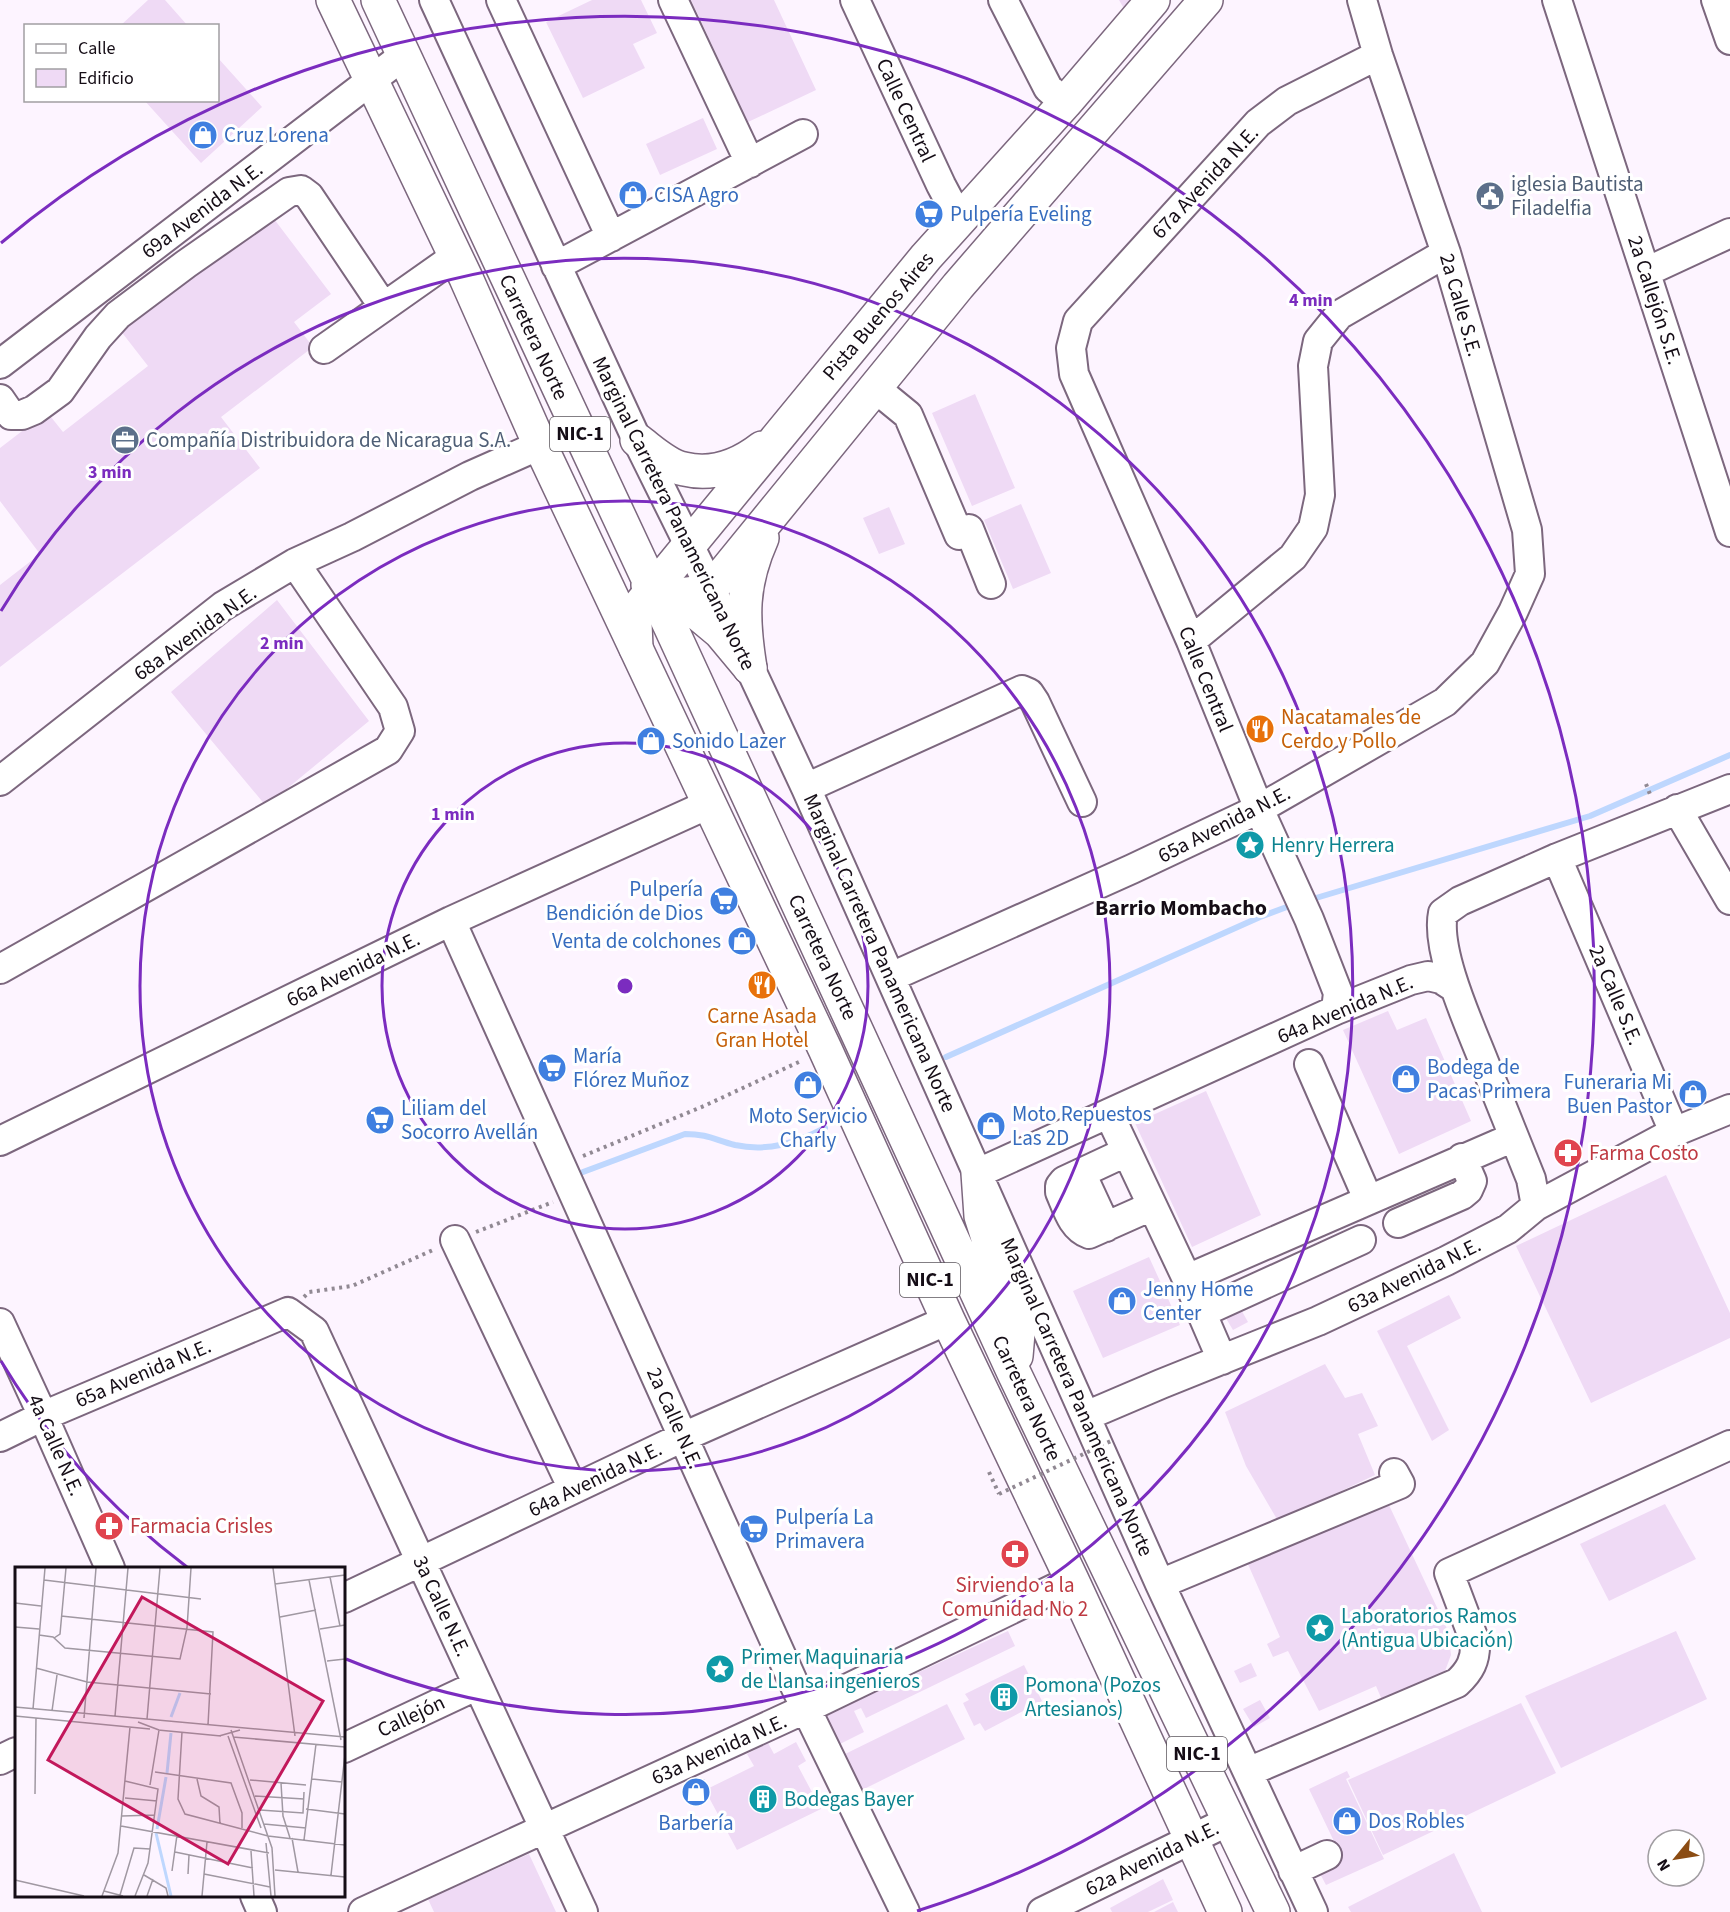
<svg xmlns="http://www.w3.org/2000/svg" width="1730" height="1912" font-family="'Source Sans 3',sans-serif">
<rect width="100%" height="100%" fill="#fdf4ff"/>
<g fill="none" stroke-linecap="round" stroke-linejoin="round">
<path stroke="#bed7fe" stroke-width="6" d="M1316,898L1590,816L1730,755
M946,1057L1260,917L1292,905
M583,1172L685,1134C708,1134 715,1140 735,1145C768,1152 796,1143 825,1128"/>
</g>
<path fill="#efdaf5" d="M148,0H165L188,26H120Z
M592,0H641L657,33L633,44L645,68L583,98L546,22Z
M691,0H774L816,90L748,122Z
M1119,0H1136L1126,12Z
M218,58L262,107L201,163L144,100H218Z
M703,118L717,149L660,175L646,144Z
M271,215L331,294L294,322L313,347L221,417L260,468L0,667V585L40,554L0,501V448L47,412L63,432L148,366L120,330Z
M975,394L1015,488L972,506L932,413Z
M1021,504L1051,573L1013,589L984,520Z
M889,507L905,544L879,554L863,518Z
M277,600L369,721L266,806L171,692Z
M1388,1011L1397,1030L1426,1018L1471,1121L1399,1154L1343,1030Z
M1206,1091L1261,1215L1192,1247L1135,1123Z
M1666,1175L1730,1313V1338L1591,1403L1516,1246Z
M1149,1257L1180,1325L1103,1358L1073,1291Z
M1449,1295L1461,1318L1407,1346L1449,1430L1432,1441L1377,1331Z
M1239,1306L1248,1322L1233,1330L1224,1315Z
M1325,1364L1345,1398L1362,1393L1378,1426L1358,1434L1375,1475L1278,1521L1246,1466L1225,1412Z
M1388,1503L1448,1631L1451,1655L1445,1671L1433,1684L1385,1707L1376,1686L1319,1711L1288,1651L1273,1657L1267,1644L1280,1637L1247,1562Z
M1665,1504L1696,1559L1609,1601L1580,1544Z
M1008,1631L1015,1646L866,1718L861,1708L854,1711L864,1732L838,1745L824,1716Z
M1676,1631L1707,1699L1561,1768L1525,1696Z
M1251,1663L1257,1676L1240,1683L1234,1671Z
M1024,1665L1042,1701L985,1731L980,1723L974,1726L963,1703L969,1700L965,1694Z
M1260,1700L1270,1718L1254,1727L1243,1709Z
M1521,1703L1556,1773L1383,1855L1348,1780Z
M947,1704L965,1739L862,1790L843,1755Z
M796,1742L806,1761L798,1766L821,1809L737,1850L705,1790L754,1766L747,1754L768,1743L774,1754Z
M1347,1771L1350,1777L1346,1779L1384,1859L1326,1885L1317,1868L1341,1856L1309,1789Z
M1454,1853L1482,1912H1351L1348,1907Z
M529,1854L556,1912H434L428,1899Z
M1163,1879L1173,1900L1148,1912H1112L1110,1908Z
M1173,1902L1178,1912H1154Z"/>
<g fill="none" stroke-linecap="round" stroke-linejoin="round">
<g stroke="#7c677e" stroke-width="32">
<path id="minor" d="M434,0L637,440L750,668L806,788L1160,1584L1313,1912
M501,0L611,237
M673,0L750,163
M855,0L941,185L959,219
M1003,0L1048,88L1065,103
M1557,0L1730,532
M1716,0L1730,40
M556,266L803,134
M1646,272L1730,233
M324,349L456,256
M0,364L403,56
M875,388L908,415L959,535L969,529L991,584
M0,399L11,415H22L34,410L60,391L98,337L118,315L186,264L289,192L301,190L309,196L383,306
M1191,641L1293,557L1313,528L1320,495L1313,366L1318,341L1339,315L1446,253
M0,781L223,606L295,563L352,537L470,476L540,445
M806,788L1022,690L1029,693L1035,702L1082,802
M1677,809L1730,900
M1557,858L1674,1132
M451,921L795,1686L905,1912
M0,969L388,750L400,731L393,707L295,563
M891,977L1132,869L1259,809L1445,702L1485,663L1513,612L1530,574L1527,530L1446,253L1378,55L1362,0
M1336,1010L1338,993L1309,919L1259,809L1191,641L1074,374L1071,348L1078,321L1258,123L1287,101L1378,55
M1309,1064L1368,1199
M1109,1114L1187,1279L1222,1360
M0,1141L451,921L709,804
M1126,1152L1064,1181L1060,1186V1192C1067,1208 1072,1228 1089,1234L1152,1206
M978,1173L1336,1010L1411,980L1428,976L1441,979L1455,988
M1081,1173L1106,1227
M1536,1206L1531,1179C1515,1140 1500,1101 1484,1062C1470,1026 1435,951 1443,913L1460,901L1557,858L1730,789
M1398,1223L1462,1195L1468,1190L1472,1181L1462,1158
M455,1240L573,1489
M1187,1279L1514,1137
M1201,1313L1361,1240
M0,1323L43,1416L110,1568
M1086,1416L1161,1384L1318,1321L1446,1261L1508,1229L1536,1206L1674,1132L1730,1109
M0,1437L43,1416L288,1312L314,1331L583,1912
M1160,1584L1400,1484L1394,1473
M344,1598L683,1437L948,1320
M344,1748L478,1685
M0,1760L16,1752
M1248,1772L1457,1683C1470,1671 1476,1660 1475,1642L1449,1573L1730,1445
M1293,1871L1327,1855
M255,1896L262,1912
M363,1912L805,1709L1072,1580
M1042,1912L1229,1821"/>
</g>
<g stroke="#7c677e" stroke-width="36">
<path id="major" d="M637,440C651,450 667,466 684,469C713,476 740,465 762,448
M711,589L958,286L1206,0
M636,648L635,623L640,605L926,257L1065,103L1153,0
M750,668C742,618 741,585 762,538"/>
</g>
<g stroke="#7c677e" stroke-width="36">
<path id="highway" d="M333,0L466,278L540,445L825,1049L948,1320L1072,1580L1225,1912
M378,0L672,630L1014,1373L1273,1912
M648,585L652,590L696,612L720,632L750,668
M660,592C679,597 692,594 711,589
M978,1173L981,1216L1018,1333L1016,1356"/>
</g>
<path stroke="#918993" stroke-width="4" stroke-dasharray="3 4.5" stroke-linecap="butt" d="M1646,784L1651,797
M583,1156L704,1106L801,1061
M476,1232L553,1202
M304,1297L309,1292L352,1286L433,1250
M989,1472L999,1494"/>
<use href="#minor" stroke="#fff" stroke-width="28"/>
<use href="#major" stroke="#fff" stroke-width="33"/>
<use href="#highway" stroke="#fff" stroke-width="33"/>
<path stroke="#918993" stroke-width="4" stroke-dasharray="3 4.5" stroke-linecap="butt" d="M999,1494L1113,1440"/>
</g>
<g fill="none" stroke="#7b2cbf" stroke-width="3">
<circle cx="625" cy="986" r="243"/>
<circle cx="625" cy="986" r="485"/>
<path d="M187 1567A728 728 0 0 1 1 1361M1 611A728 728 0 1 1 346 1659"/>
<path d="M1 243A970 970 0 1 1 917 1911"/>
</g>
<defs>
<g id="shop-disc" transform="scale(1.5)"><circle r="9.5" fill="#3f7fe0" stroke="#fff"/><path d="M-5-2.5h2.3a2.7 3.5 0 0 1 5.4 0H5L5.5 6h-11ZM-1.5-2.5h3a1.5 2.3 0 0 0-3 0Z" fill="#fff"/></g>
<g id="civic-disc" transform="scale(1.5)"><circle r="9.5" fill="#5c6f8a" stroke="#fff"/><path d="M-.6-6.5H3V-4.5H.6V-3L4-1V1h2V6H-6V1h2V-1L-.6-3ZM-1.2 2.5V6h2.4V2.5Z" fill="#fff"/></g>
<g id="supermarket-disc" transform="scale(1.5)"><circle r="9.5" fill="#3f7fe0" stroke="#fff"/><path d="M-6-5.5h2.5l.6 2H6L4.5 2H-2.5L-4.4-4H-6ZM-1.5 3.2a1.3 1.3 0 1 0 .1 0ZM3 3.2a1.3 1.3 0 1 0 .1 0Z" fill="#fff"/></g>
<g id="office-disc" transform="scale(1.5)"><circle r="9.5" fill="#5c6f8a" stroke="#fff"/><path d="M-6-3h4V-5.5h4V-3h4V5H-6ZM-1-4.5V-3h2v-1.5ZM-6 0V1H6V0Z" fill="#fff"/></g>
<g id="restaurant-disc" transform="scale(1.5)"><circle r="9.5" fill="#e8710a" stroke="#fff"/><path d="M-5-6h1v4h1v-4h1v4h1v-4h1v5L-1.5 .5V6h-2V.5L-5-1ZM5-6V6H3V1.5H1.5Q1.5-4 5-6Z" fill="#fff"/></g>
<g id="sight-disc" transform="scale(1.5)"><circle r="9.5" fill="#0f9aa8" stroke="#fff"/><path d="M0-6L1.8-2.2L6-1.7L2.9 1.2L3.7 5.4L0 3.3L-3.7 5.4L-2.9 1.2L-6-1.7L-1.8-2.2Z" fill="#fff"/></g>
<g id="pharmacy-disc" transform="scale(1.5)"><circle r="9.5" fill="#e0444e" stroke="#fff"/><path d="M-2-6h4v4h4v4h-4v4h-4v-4h-4v-4h4Z" fill="#fff"/></g>
<g id="building-disc" transform="scale(1.5)"><circle r="9.5" fill="#0f9aa8" stroke="#fff"/><path d="M-4-6H4V6H1V3H-1V6H-4ZM-2.5-4.3h1.7v1.8h-1.7ZM.8-4.3h1.7v1.8H.8ZM-2.5-1h1.7V.8h-1.7ZM.8-1h1.7V.8H.8Z" fill="#fff"/></g>
</defs>
<g fill-rule="evenodd">
<use href="#shop-disc" x="203" y="135"/>
<use href="#shop-disc" x="633" y="195"/>
<use href="#civic-disc" x="1490" y="196"/>
<use href="#supermarket-disc" x="929" y="214"/>
<use href="#office-disc" x="125" y="440"/>
<use href="#restaurant-disc" x="1260" y="729"/>
<use href="#shop-disc" x="651" y="741"/>
<use href="#sight-disc" x="1250" y="845"/>
<use href="#supermarket-disc" x="724" y="901"/>
<use href="#shop-disc" x="742" y="941"/>
<use href="#restaurant-disc" x="762" y="985"/>
<use href="#supermarket-disc" x="552" y="1068"/>
<use href="#shop-disc" x="1406" y="1079"/>
<use href="#shop-disc" x="808" y="1085"/>
<use href="#shop-disc" x="1693" y="1094"/>
<use href="#supermarket-disc" x="380" y="1120"/>
<use href="#shop-disc" x="991" y="1126"/>
<use href="#pharmacy-disc" x="1568" y="1153"/>
<use href="#shop-disc" x="1122" y="1301"/>
<use href="#pharmacy-disc" x="109" y="1526"/>
<use href="#supermarket-disc" x="754" y="1529"/>
<use href="#pharmacy-disc" x="1015" y="1554"/>
<use href="#sight-disc" x="1320" y="1628"/>
<use href="#sight-disc" x="720" y="1669"/>
<use href="#building-disc" x="1004" y="1697"/>
<use href="#shop-disc" x="696" y="1792"/>
<use href="#building-disc" x="763" y="1799"/>
<use href="#shop-disc" x="1347" y="1821"/>
</g>
<g text-anchor="middle" dominant-baseline="central" stroke-width="6" stroke-linejoin="round" paint-order="stroke">
<g fill="#fff" stroke="#5b565c" stroke-width="1.5">
<rect x="550" y="417" width="60" height="34" rx="4.5"/>
<rect x="900" y="1263" width="60" height="34" rx="4.5"/>
<rect x="1167" y="1737" width="60" height="34" rx="4.5"/>
</g>
<g font-size="20" font-weight="bold" fill="#150d16">
<text x="580" y="434">NIC-1</text>
<text x="930" y="1280">NIC-1</text>
<text x="1197" y="1754">NIC-1</text>
</g>
<g font-size="21" fill="#150d16" stroke="#fff">
<text transform="translate(906 110) rotate(65)">Calle Central</text>
<text transform="translate(1205 182) rotate(-47)">67a Avenida N.E.</text>
<text transform="translate(202 210) rotate(-37)">69a Avenida N.E.</text>
<text transform="translate(1655 300) rotate(72)">2a Callejón S.E.</text>
<text transform="translate(1461 305) rotate(74)">2a Calle S.E.</text>
<text transform="translate(878 316) rotate(-50)">Pista Buenos Aires</text>
<text transform="translate(534 337) rotate(65)">Carretera Norte</text>
<text transform="translate(674 513) rotate(64)">Marginal Carretera Panamericana Norte</text>
<text transform="translate(195 633) rotate(-36)">68a Avenida N.E.</text>
<text transform="translate(1206 679) rotate(68)">Calle Central</text>
<text transform="translate(1224 824) rotate(-27)">65a Avenida N.E.</text>
<text transform="translate(880 953) rotate(66)">Marginal Carretera Panamericana Norte</text>
<text transform="translate(823 957) rotate(65)">Carretera Norte</text>
<text transform="translate(353 969) rotate(-26)">66a Avenida N.E.</text>
<text transform="translate(1616 995) rotate(67)">2a Calle S.E.</text>
<text transform="translate(1345 1009) rotate(-23)">64a Avenida N.E.</text>
<text transform="translate(1414 1275) rotate(-26)">63a Avenida N.E.</text>
<text transform="translate(143 1373) rotate(-23)">65a Avenida N.E.</text>
<text transform="translate(1077 1397) rotate(66)">Marginal Carretera Panamericana Norte</text>
<text transform="translate(1027 1398) rotate(65)">Carretera Norte</text>
<text transform="translate(675 1418) rotate(66)">2a Calle N.E.</text>
<text transform="translate(56 1445) rotate(66)">4a Calle N.E.</text>
<text transform="translate(595 1479) rotate(-26)">64a Avenida N.E.</text>
<text transform="translate(442 1606) rotate(65)">3a Calle N.E.</text>
<text transform="translate(411 1716) rotate(-25)">Callejón</text>
<text transform="translate(719 1749) rotate(-24)">63a Avenida N.E.</text>
<text transform="translate(1152 1858) rotate(-26)">62a Avenida N.E.</text>
</g>
<g font-size="21" fill="#366cbe" stroke="#fff" text-anchor="start">
<text x="224" y="135">Cruz Lorena</text>
<text x="654" y="195">CISA Agro</text>
<text x="950" y="214">Pulpería Eveling</text>
<text x="672" y="741">Sonido Lazer</text>
<text x="703" y="889" text-anchor="end">Pulpería<tspan x="703" dy="24">Bendición de Dios</tspan></text>
<text x="721" y="941" text-anchor="end">Venta de colchones</text>
<text x="573" y="1056">María<tspan x="573" dy="24">Flórez Muñoz</tspan></text>
<text x="1427" y="1067">Bodega de<tspan x="1427" dy="24">Pacas Primera</tspan></text>
<text x="1672" y="1082" text-anchor="end">Funeraria Mi<tspan x="1672" dy="24">Buen Pastor</tspan></text>
<text x="401" y="1108">Liliam del<tspan x="401" dy="24">Socorro Avellán</tspan></text>
<text x="1012" y="1114">Moto Repuestos<tspan x="1012" dy="24">Las 2D</tspan></text>
<text x="808" y="1116" text-anchor="middle">Moto Servicio<tspan x="808" dy="24">Charly</tspan></text>
<text x="1143" y="1289">Jenny Home<tspan x="1143" dy="24">Center</tspan></text>
<text x="775" y="1517">Pulpería La<tspan x="775" dy="24">Primavera</tspan></text>
<text x="1368" y="1821">Dos Robles</text>
<text x="696" y="1823" text-anchor="middle">Barbería</text>
</g>
<g font-size="21" fill="#4e5e75" stroke="#fff" text-anchor="start">
<text x="1511" y="184">iglesia Bautista<tspan x="1511" dy="24">Filadelfia</tspan></text>
<text x="146" y="440">Compañía Distribuidora de Nicaragua S.A.</text>
</g>
<g font-size="21" fill="#c56008" stroke="#fff" text-anchor="start">
<text x="1281" y="717">Nacatamales de<tspan x="1281" dy="24">Cerdo y Pollo</tspan></text>
<text x="762" y="1016" text-anchor="middle">Carne Asada<tspan x="762" dy="24">Gran Hotel</tspan></text>
</g>
<g font-size="21" fill="#0d838f" stroke="#fff" text-anchor="start">
<text x="1271" y="845">Henry Herrera</text>
<text x="1341" y="1616">Laboratorios Ramos<tspan x="1341" dy="24">(Antigua Ubicación)</tspan></text>
<text x="741" y="1657">Primer Maquinaria<tspan x="741" dy="24">de Llansa ingenieros</tspan></text>
<text x="1025" y="1685">Pomona (Pozos<tspan x="1025" dy="24">Artesianos)</tspan></text>
<text x="784" y="1799">Bodegas Bayer</text>
</g>
<g font-size="21" fill="#be3a42" stroke="#fff" text-anchor="start">
<text x="1589" y="1153">Farma Costo</text>
<text x="130" y="1526">Farmacia Crisles</text>
<text x="1015" y="1585" text-anchor="middle">Sirviendo a la<tspan x="1015" dy="24">Comunidad No 2</tspan></text>
</g>
<g font-size="22" font-weight="bold" fill="#150d16" stroke="#fff">
<text x="1181" y="908">Barrio Mombacho</text>
</g>
</g>
<g transform="translate(15 1567)">
<rect width="330" height="330" fill="#fdf4ff"/>
<path fill="none" stroke="#bed7fe" stroke-width="3" d="M156,150L165,126M152,206L156,166M142,262L151,210M141,266L156,329"/>
<path fill="none" stroke="#a098a2" stroke-width="1.5" d="M258,1L280,169M315,10L325,59M29,13L186,32M294,13L326,173M260,17L330,8M0,36L26,39M46,49L198,65L193,158M265,50L301,43M0,60L24,62M305,62L330,58M24,68L38,70L50,81L165,92L172,61L176,1M39,71L45,67L51,1M312,94L330,92M21,101L72,115L196,127M0,140L330,170M18,142L30,1M37,144L42,108M0,149L135,162M100,149L113,1M69,151L81,1M132,152L145,1M123,155L144,163M143,163L206,169M216,163L257,281L260,329M167,165L163,232L170,247L253,269L330,278M204,169L225,163M213,169L246,261M218,170L330,180M140,205L216,216L227,246V261M182,212L186,229L204,240L205,257M297,212L327,215M235,213L291,218M110,214L143,222L133,296L120,329M266,216L268,249L275,271M135,218L144,163M20,227L21,151M240,229L289,232M110,231L142,234M291,242L330,247M245,243L288,246L289,225M107,249L140,248M249,257L291,261M106,259L254,286M277,271L283,305M289,273L301,177M251,276L256,329M236,284L239,329M160,285L238,301M260,303L330,310M157,304L162,268M173,307L174,288M189,307L255,320M129,308L151,321L153,329M316,308L330,188M0,313L69,329M89,324L108,329M105,328L119,281L135,282M87,329L103,286L115,160M132,329L138,312M187,329L192,275"/>
<path fill="#c2185b" fill-opacity="0.15" stroke="#c2185b" stroke-width="3" d="M127,30L308,134L213,297L33,193Z"/>
<rect width="330" height="330" fill="none" stroke="#150d16" stroke-width="3"/>
</g>
<circle cx="625" cy="986" r="9" fill="#7b2cbf" stroke="#fff" stroke-width="3"/>
<g font-size="18" text-anchor="middle" font-weight="bold" fill="#7b2cbf" stroke="#fff" stroke-width="6" stroke-linejoin="round" paint-order="stroke">
<text x="1311" y="306">4 min</text>
<text x="110" y="478">3 min</text>
<text x="282" y="649">2 min</text>
<text x="453" y="820">1 min</text>
</g>
<rect x="24" y="24" width="195" height="78" fill="#ffffff" stroke="#a19ea2" stroke-width="1.5"/>
<rect x="36" y="44" width="30" height="9" fill="#ffffff" stroke="#a19ea2" stroke-width="1.5"/>
<text x="78" y="54" font-size="18" fill="#150d16">Calle</text>
<rect x="36" y="69" width="30" height="18" fill="#efdaf5" stroke="#a19ea2" stroke-width="1.5"/>
<text x="78" y="84" font-size="18" fill="#150d16">Edificio</text>
<g transform="translate(1676 1858) rotate(240)"><circle r="28" fill="#ffffff" stroke="#a19ea2" stroke-width="1.5"/>
<path d="M0-4.5L10 22L0 15L-10 22Z" fill="#8b4c13"/>
<text y="-9" font-size="16" font-weight="bold" text-anchor="middle" fill="#150d16">N</text>
</g>
</svg>
